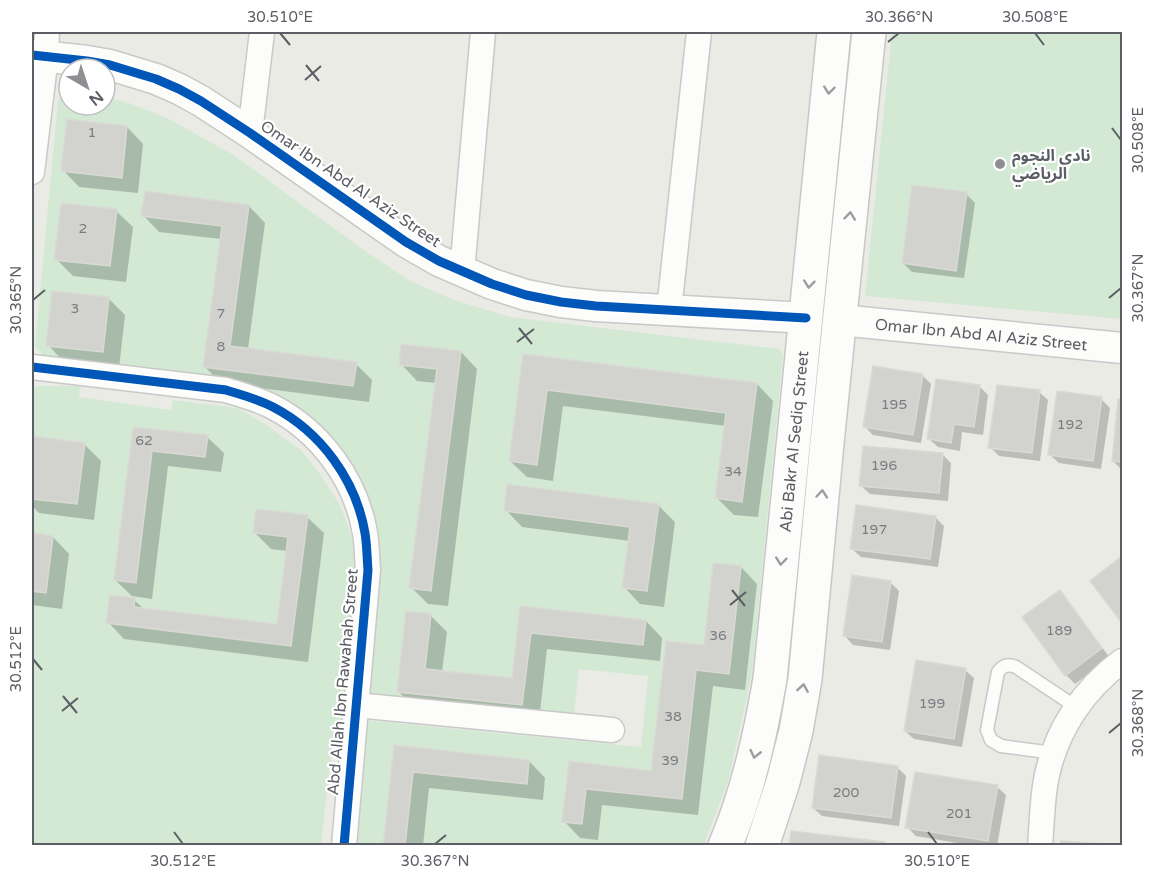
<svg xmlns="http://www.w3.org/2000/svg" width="1154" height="877" viewBox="0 0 1154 877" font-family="'Varela Round','Noto Sans Arabic',sans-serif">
<rect width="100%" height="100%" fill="#ebebe6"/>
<g fill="#d3e9d4">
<polygon points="892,32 1122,32 1122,319 865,296"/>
<polygon points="69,94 69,105 105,105 105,97 129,103 167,118 232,154 361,248 412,282 454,300 510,317 779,349 783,354 752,674 729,778 704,845 352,845 364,720 641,747 648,676 579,669 573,723 365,703 378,607 376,527 355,474 271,400 45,357 35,346 58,100"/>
<polygon points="36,386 80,386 79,397 171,410 173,400 238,408 268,426 301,450 320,474 340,505 352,537 358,568 340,747 332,747 321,845 32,846 32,389"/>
</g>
<g fill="#0003">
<polygon points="127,127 143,144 138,193 79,187 63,170"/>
<polygon points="966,194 975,203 964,278 912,272 903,263"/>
<polygon points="249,206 265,223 248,349 356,364 372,380 369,402 221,383 204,366 221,239 159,232 143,215"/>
<polygon points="116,211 133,227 126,282 73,276 56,259"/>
<polygon points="54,293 109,299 125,315 119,368 64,362 48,345"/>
<polygon points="461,352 477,369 448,606 428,604 411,587 436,383 417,381 401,364"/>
<polygon points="524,355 757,384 773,401 758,517 734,515 717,498 726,426 563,406 553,481 527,477 510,461"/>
<polygon points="922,375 931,384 921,443 873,435 864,426"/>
<polygon points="980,387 988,395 983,435 962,432 960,451 938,447 929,439"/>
<polygon points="1039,392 1048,400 1040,461 999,456 990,447"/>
<polygon points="1101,399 1110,408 1101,469 1059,463 1050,455"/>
<polygon points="1119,401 1122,401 1122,470 1113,461"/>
<polygon points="134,428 207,437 224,453 221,472 168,466 152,599 132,596 115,580"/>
<polygon points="32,438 84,444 101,461 94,520 39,513 32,506"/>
<polygon points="942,454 951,463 948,501 870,494 861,486"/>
<polygon points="659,506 675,522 664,607 640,604 624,587 630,541 522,527 506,510"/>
<polygon points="307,517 324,533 308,662 124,639 108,622 134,600 144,609 278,626 287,551 271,549 255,533"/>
<polygon points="935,517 944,526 938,567 861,557 852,549"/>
<polygon points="32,535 53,537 69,554 62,609 32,605"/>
<polygon points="1122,558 1122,621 1092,581"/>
<polygon points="741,567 757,584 745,690 713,686 698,815 602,805 598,840 580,838 564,821 570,763 652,772 705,646"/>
<polygon points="890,582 899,591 890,650 853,645 845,636"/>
<polygon points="1060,592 1068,601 1110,658 1075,684 1066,675"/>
<polygon points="522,608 646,621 662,638 660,661 547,649 539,721 415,708 398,691 430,615 447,632 442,672 513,680"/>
<polygon points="965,670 974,678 962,747 914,739 905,731"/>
<polygon points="395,747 529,761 545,778 543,800 429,788 423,846 384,846"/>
<polygon points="897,767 906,776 899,826 822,816 813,808"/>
<polygon points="997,787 1006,795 997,846 975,846 916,836 907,827"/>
</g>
<g fill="#d2d2cf" stroke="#dadad5" stroke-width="1.5">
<polygon points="67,119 127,126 122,178 61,171"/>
<polygon points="912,185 967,192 956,271 902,263"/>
<polygon points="145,191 249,205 230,346 357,362 353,386 203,367 222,226 141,216"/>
<polygon points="61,203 117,209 110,266 54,260"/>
<polygon points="52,291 109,297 103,352 46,346"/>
<polygon points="401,344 461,351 431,591 409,588 437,369 399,365"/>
<polygon points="523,354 757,383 742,502 715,498 726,413 547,390 537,465 509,461"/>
<polygon points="873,366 923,374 913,435 863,427"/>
<polygon points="936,379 980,385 974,427 954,424 951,443 927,439"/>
<polygon points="997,385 1040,390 1032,453 988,448"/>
<polygon points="1057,391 1102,397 1093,461 1048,455"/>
<polygon points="1118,399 1122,399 1122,462 1112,461"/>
<polygon points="133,427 208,435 205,457 152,451 136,583 114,580"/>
<polygon points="32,436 85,443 77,504 32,499"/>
<polygon points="863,446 943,453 939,493 859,486"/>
<polygon points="507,484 659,504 647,591 622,588 630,527 504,511"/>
<polygon points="856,505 936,516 930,559 850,549"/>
<polygon points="256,509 308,515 291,646 106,623 110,595 135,598 134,607 277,624 288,537 253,533"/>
<polygon points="32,533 53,536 46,593 32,591"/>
<polygon points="1122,556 1122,623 1090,581"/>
<polygon points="713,563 741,566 729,674 696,670 682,799 586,789 582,824 562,822 569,761 651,771 666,641 704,645"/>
<polygon points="852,575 891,581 882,642 843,636"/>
<polygon points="1060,590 1102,648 1065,676 1022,617"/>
<polygon points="520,606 646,620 643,645 531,633 522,705 397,692 406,611 431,614 425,669 512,678"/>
<polygon points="916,660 966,668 954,739 904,731"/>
<polygon points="394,745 529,760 527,784 413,772 405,846 383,846"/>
<polygon points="819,755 898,766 891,818 812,808"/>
<polygon points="915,772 998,785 988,841 905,828"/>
<polygon points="791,831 885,842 885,846 789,846"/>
<polygon points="1061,841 1117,845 1060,846"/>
</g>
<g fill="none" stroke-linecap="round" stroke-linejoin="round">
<defs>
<path id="service" d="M1053,753L1001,746L991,740L987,730L998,672C1003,665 1009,664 1016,667L1076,707"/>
<g id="minor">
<polyline points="250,133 262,32"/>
<polyline points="32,172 46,56 47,32"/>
<polyline points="462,272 483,32"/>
<polyline points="669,310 699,32"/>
<path d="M32,367L226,390C242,395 258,399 273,407C321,432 356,480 365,533C367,545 367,558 368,570L344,846"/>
<polyline points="356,705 612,730"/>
<path d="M1040,846C1042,823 1042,797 1047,775C1057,729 1084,689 1122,661"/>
</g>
<g id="tertiary">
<polyline points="32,55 87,61 110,65 156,79 179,89 201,101 250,133 406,242 439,261 492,284 526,295 561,302 596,306 806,318"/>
<path id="s1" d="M840,320L1122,348"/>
</g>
<g id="secondary">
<path id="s2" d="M725,846C748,792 760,736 770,679L834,32"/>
<polyline points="762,846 783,782 796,731 805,679 827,443 869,32"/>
</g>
</defs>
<use href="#service" stroke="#c8c9c8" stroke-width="15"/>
<use href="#minor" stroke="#c8c9c8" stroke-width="27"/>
<use href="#tertiary" stroke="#c8c9c8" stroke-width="33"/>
<use href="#secondary" stroke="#c7c7c7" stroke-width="36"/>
<use href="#service" stroke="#fcfcfb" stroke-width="12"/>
<use href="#minor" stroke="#fcfcfb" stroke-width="24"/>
<use href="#tertiary" stroke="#fcfcfb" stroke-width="30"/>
<use href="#secondary" stroke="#fcfcfb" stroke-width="33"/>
<defs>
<g id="cycleway">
<polyline points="32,55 87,61 110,65 156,79 179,89 201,101 250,133 406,242 439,261 492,284 526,295 561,302 596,306 806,318"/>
<path d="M32,367L226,390C242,395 258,399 273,407C321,432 356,480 365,533C367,545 367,558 368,570L344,846"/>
</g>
</defs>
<use href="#cycleway" stroke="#fff" stroke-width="13"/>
<use href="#cycleway" stroke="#0057b8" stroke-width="9"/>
</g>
<defs><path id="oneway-chevron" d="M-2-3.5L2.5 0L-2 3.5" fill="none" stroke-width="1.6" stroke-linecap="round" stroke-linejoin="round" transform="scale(1.5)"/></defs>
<g stroke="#9b9da0">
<use href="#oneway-chevron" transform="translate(829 90) rotate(96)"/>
<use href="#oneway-chevron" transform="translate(850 216) rotate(-84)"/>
<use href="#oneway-chevron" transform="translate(809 284) rotate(96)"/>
<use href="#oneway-chevron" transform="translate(822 494) rotate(-85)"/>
<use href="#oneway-chevron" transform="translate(781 561) rotate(96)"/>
<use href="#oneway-chevron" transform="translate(803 688) rotate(-81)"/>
<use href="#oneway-chevron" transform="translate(755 754) rotate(103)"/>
</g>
<path fill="none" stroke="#5b5e64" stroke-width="2" d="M280,33L290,45M1035,33L1044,45M888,42L899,33M306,65L319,81M305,80L321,66M1112,128L1121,140M1109,298L1121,288M33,300L45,290M519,328L532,344M517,342L534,329M732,590L745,606M730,605L746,592M33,659L42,670M63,696L77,713M62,711L78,698M1109,733L1121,723M174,832L183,844M928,832L937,844M435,844L446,835"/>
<circle fill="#8d8f92" stroke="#fff" stroke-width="2" cx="1000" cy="164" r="6"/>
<g text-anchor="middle" stroke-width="4.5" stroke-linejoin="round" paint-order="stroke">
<g font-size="14" fill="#7a7c80">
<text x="92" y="137">1</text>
<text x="83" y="233">2</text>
<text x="75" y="313">3</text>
<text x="221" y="318">7</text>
<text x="221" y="351">8</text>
<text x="894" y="409">195</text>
<text x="1070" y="429">192</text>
<text x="144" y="445">62</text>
<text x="884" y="470">196</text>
<text x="733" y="476">34</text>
<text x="874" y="534">197</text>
<text x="1059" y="635">189</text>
<text x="718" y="640">36</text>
<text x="932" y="708">199</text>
<text x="673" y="721">38</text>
<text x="670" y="765">39</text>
<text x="846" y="797">200</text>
<text x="959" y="818">201</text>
</g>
<g font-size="16" font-weight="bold" fill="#5b5e64" stroke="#fff" text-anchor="start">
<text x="1012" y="161">نادي النجوم<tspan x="1012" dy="18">الرياضي</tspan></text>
</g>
<g font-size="16" fill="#5b5e64" stroke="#fff">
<text transform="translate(351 183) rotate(34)" y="6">Omar Ibn Abd Al Aziz Street</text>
<text dy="6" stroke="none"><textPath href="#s1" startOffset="142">Omar Ibn Abd Al Aziz Street</textPath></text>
<text dy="6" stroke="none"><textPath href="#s2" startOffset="412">Abi Bakr Al Sediq Street</textPath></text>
<text transform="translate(342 682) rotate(-85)" y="6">Abd Allah Ibn Rawahah Street</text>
</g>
</g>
<rect width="1154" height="877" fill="none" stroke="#ffffff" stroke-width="66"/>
<g transform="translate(87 87) rotate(141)"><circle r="28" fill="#ffffff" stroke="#bdbfc1" stroke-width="1.5"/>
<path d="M0-4.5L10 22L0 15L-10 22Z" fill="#8d8f92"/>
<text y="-9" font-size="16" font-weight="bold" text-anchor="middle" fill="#5b5e64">N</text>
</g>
<rect x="33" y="33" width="1088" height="811" fill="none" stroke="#5b5e64" stroke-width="2"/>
<g font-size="15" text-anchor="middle" fill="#5b5e64">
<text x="280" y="22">30.510°E</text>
<text x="899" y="22">30.366°N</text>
<text x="1035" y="22">30.508°E</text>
<text transform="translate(1138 140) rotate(-90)" y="5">30.508°E</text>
<text transform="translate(1138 288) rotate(-90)" y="5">30.367°N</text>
<text transform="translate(16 300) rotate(-90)" y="5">30.365°N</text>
<text transform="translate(16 659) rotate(-90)" y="5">30.512°E</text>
<text transform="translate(1138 723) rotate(-90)" y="5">30.368°N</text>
<text x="183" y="866">30.512°E</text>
<text x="435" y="866">30.367°N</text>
<text x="937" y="866">30.510°E</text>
</g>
</svg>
